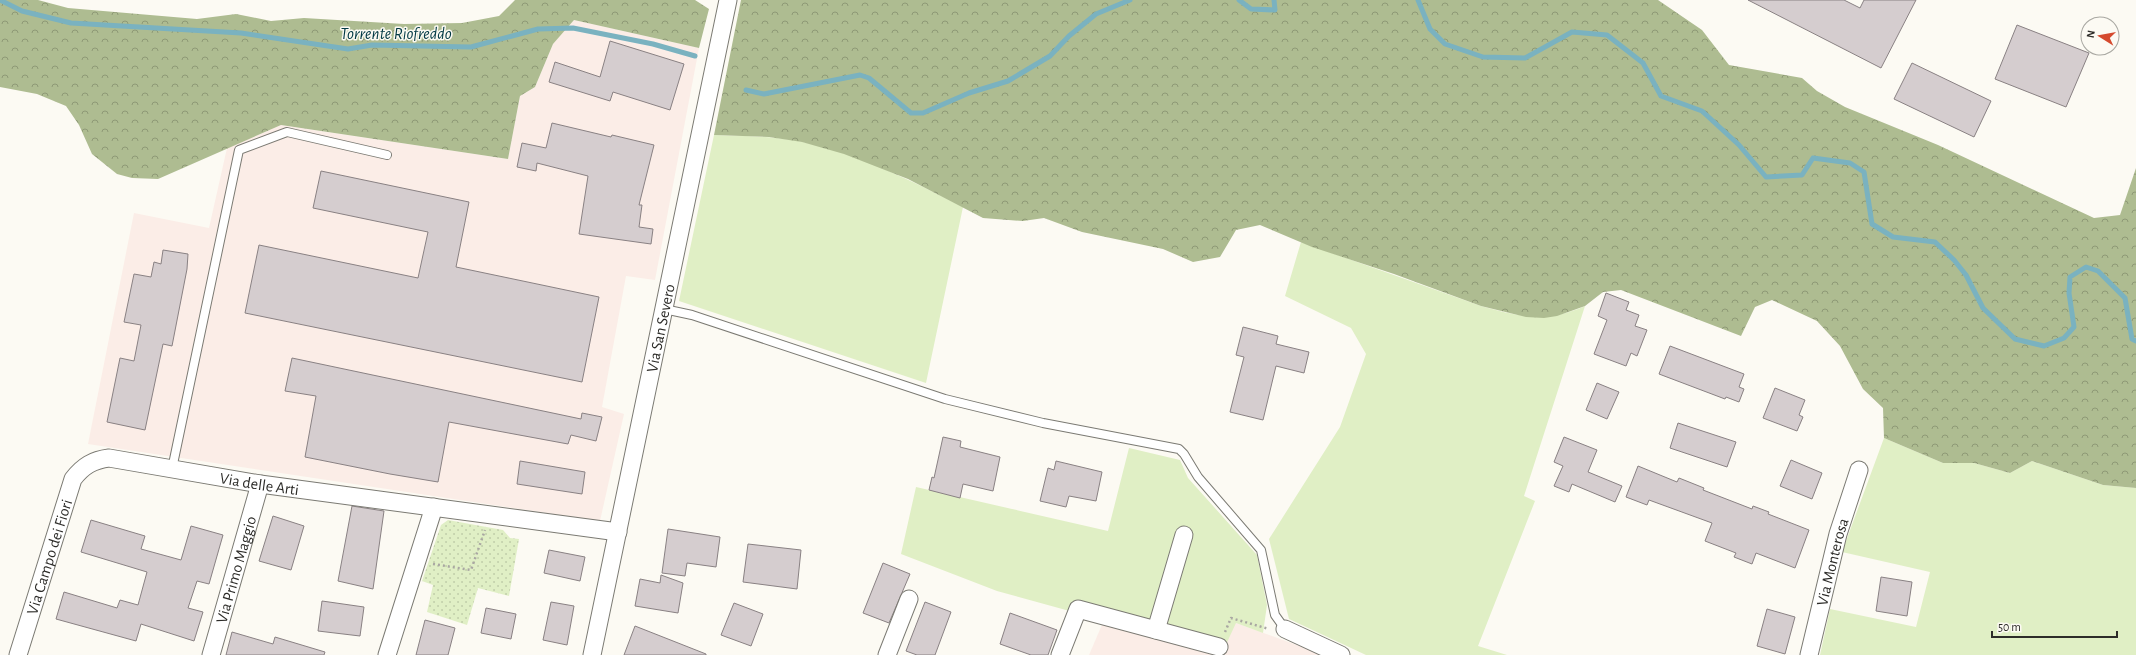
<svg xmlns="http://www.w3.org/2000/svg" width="2136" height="655" viewBox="0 0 2136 655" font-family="'Alegreya Sans',sans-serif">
<defs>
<pattern id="forest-crowns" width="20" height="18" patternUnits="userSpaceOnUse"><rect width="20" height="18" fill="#aebc91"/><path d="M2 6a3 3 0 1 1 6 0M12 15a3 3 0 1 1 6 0" fill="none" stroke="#8e9976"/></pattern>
<pattern id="park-dots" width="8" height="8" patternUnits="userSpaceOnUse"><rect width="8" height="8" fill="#e0efc5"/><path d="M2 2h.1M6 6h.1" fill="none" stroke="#c0cda9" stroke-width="1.8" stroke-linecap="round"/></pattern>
</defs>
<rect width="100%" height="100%" fill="#fcfaf3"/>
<g fill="#fbede7">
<polygon points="574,20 699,48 655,280 626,276 602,407 624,414 600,521 88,444 134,213 209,228 227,148 281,125 508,159 520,96 535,87 553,44"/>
<polygon points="1104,620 1236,623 1324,655 1089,655"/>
</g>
<g fill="#e0efc5">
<path d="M714,135C744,136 774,136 803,142C859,154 912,181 963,207L926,383L679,301Z"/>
<path d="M1301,242L1481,306C1520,317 1547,323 1585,306L1524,496L1535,501L1478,646L1507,655H1366L1289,619L1269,539L1340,427L1366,354L1351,328L1285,296Z"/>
<polygon points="1884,438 1943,463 1974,463 2010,473 2032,461 2103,485 2136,488 2136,655 1820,655 1830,609 1916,627 1930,572 1842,552"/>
<polygon points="1129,448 1180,460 1188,478 1257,555 1267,605 1263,633 1236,623 1222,653 997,591 901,554 916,487 1108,531"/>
</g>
<g fill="url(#forest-crowns)">
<polygon points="0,0 38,0 68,8 197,19 236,14 271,21 304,18 404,24 462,23 499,16 515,0 695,0 709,9 699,48 574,20 553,44 535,87 520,96 508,159 281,125 158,179 132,178 117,174 92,154 79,125 66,106 37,94 0,87"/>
<polygon points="741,0 1658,0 1702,30 1729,65 1802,78 1817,91 1845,107 1938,145 2094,218 2120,215 2136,168 2136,488 2103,485 2032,461 2010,473 1974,463 1943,463 1884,438 1883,408 1863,389 1840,346 1817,321 1772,300 1755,307 1741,336 1621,290 1603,292 1585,306 1557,316 1544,318 1526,317 1481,306 1394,274 1312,247 1260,225 1236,230 1220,257 1193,262 1163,249 1082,232 1044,218 1023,221 983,218 908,179 844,154 802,142 769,137 714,135"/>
</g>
<polygon fill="url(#park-dots)" points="448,520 503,530 510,538 519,539 509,596 478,588 467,625 427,612 433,585 422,581 441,525"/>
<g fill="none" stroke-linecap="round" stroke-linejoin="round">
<g stroke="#7ab2c0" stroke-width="5">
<polyline points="0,0 22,11 71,23 241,33 348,49 372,45 471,47 538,29 573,28 653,44 695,56"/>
<polyline points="1239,0 1251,9 1275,10 1274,0"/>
<polyline points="1418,0 1430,29 1445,44 1483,57 1525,58 1572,32 1607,35 1643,63 1661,96 1702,111 1739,145 1766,177 1802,175 1813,158 1850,163 1864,172 1872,224 1893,237 1935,242 1954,260 1966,275 1983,308 2015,339 2044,346 2064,338 2074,327 2069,293 2070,277 2086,267 2098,271 2125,298 2132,339 2136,341"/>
<polyline points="746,90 764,94 860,75 869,78 911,113 923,113 969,93 1008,81 1050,56 1069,36 1096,14 1130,0"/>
</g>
</g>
<g fill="#d5cdcf" stroke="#898183">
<polygon points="1748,0 1844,0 1860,8 1864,0 1916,0 1881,68"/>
<polygon points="2017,25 2089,53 2066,107 1995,79"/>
<polygon points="610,41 684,64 670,110 613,92 610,101 549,82 555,62 600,77"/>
<polygon points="1912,63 1991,101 1974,137 1894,99"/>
<polygon points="552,123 611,137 612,135 654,145 639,205 642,205 639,227 653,229 651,244 579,234 588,176 537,163 536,171 517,167 522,143 546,148"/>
<polygon points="321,171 469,202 456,267 599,297 582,382 245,313 259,245 418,278 428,232 313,208"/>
<polygon points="163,250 188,254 187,269 172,346 163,344 145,430 107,422 120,358 134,361 141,325 124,322 134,274 151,277 154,262 161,264"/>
<polygon points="1606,293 1629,302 1626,310 1639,315 1635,326 1647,330 1637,356 1631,353 1626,366 1594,354 1607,320 1598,316"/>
<polygon points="1243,327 1278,336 1276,344 1309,352 1304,373 1276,366 1263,420 1230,412 1244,357 1236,355"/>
<polygon points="1670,346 1744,374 1739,387 1744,389 1739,402 1726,397 1725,399 1659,374"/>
<polygon points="292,358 581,419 582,413 602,417 596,441 571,435 568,444 449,422 438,482 390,474 305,457 316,396 285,391"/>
<polygon points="1597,383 1619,392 1607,419 1586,410"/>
<polygon points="1775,388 1805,400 1799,415 1803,417 1797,431 1763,418"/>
<polygon points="1678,423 1736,442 1727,467 1670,448"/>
<polygon points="943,437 961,441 960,447 1000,457 993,491 963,484 960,498 929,490 932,477 934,478"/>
<polygon points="1564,437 1597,450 1588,472 1622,486 1615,502 1572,484 1569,492 1554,486 1563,466 1554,462"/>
<polygon points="1791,460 1822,473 1812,499 1780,486"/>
<polygon points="520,461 585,472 582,494 517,484"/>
<polygon points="1056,461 1102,472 1096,501 1069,496 1066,507 1040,501 1048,468 1054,470"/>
<polygon points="1638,466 1677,482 1679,478 1704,488 1703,490 1752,509 1753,506 1769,512 1768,514 1809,530 1795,568 1756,553 1752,564 1734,557 1736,553 1705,541 1712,523 1649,500 1647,505 1626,497"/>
<polygon points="352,506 384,511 373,589 338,581"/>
<polygon points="273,516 304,526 291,570 259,561"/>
<polygon points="91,520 145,536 141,549 181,560 191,526 223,535 209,584 197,581 188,608 203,612 194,641 141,624 136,641 56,619 64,592 117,608 120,600 138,605 147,572 81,552"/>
<polygon points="668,529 720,537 716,567 687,563 685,576 662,573"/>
<polygon points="748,544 801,550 797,589 743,582"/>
<polygon points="549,550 585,557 580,581 544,573"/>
<polygon points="883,563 910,574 889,623 863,613"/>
<polygon points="661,575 683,583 678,613 635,606 640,579 660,583"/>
<polygon points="1881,577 1912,582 1907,616 1876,611"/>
<polygon points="322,601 364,607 360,636 318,631"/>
<polygon points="551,602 574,606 567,645 543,640"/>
<polygon points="925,602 951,612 935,655 917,655 906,651"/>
<polygon points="734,603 763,614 751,646 721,635"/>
<polygon points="486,608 516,614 511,639 481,633"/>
<polygon points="1767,609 1795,617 1785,654 1757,646"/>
<polygon points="1010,613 1057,630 1048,655 1031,655 1000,644"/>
<polygon points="425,620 455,628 448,655 416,655"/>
<polygon points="635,626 706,654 706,655 624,655"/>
<polygon points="232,632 273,644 275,637 325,652 324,655 226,655"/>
</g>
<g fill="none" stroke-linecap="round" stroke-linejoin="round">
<defs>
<g id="service">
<polyline points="664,309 692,315 945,399 1043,423 1179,449 1184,454 1198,477 1261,550 1275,615 1285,629"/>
<polyline points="172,469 239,150 287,132 387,155"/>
</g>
<g id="minor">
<polyline points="1285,629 1341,655"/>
<polyline points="1156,630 1184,535"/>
<path id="s1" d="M18,655L73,479C83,466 93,460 109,458L260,484L618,532"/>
<path id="s2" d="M211,655L260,484"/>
<polyline points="387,655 434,507"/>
<path id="s3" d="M592,655L728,0"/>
<polyline points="887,655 909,599"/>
<polyline points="1060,655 1078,609 1219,647"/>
<path id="s4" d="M1809,655L1838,534L1859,470"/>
</g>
</defs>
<use href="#service" stroke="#7b7a73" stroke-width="10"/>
<use href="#minor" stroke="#7b7a73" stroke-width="19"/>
<g stroke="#a9a7a2" stroke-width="2.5" stroke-dasharray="2 3" stroke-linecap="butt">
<polyline points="433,564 471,570 485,530"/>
<polyline points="1225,632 1231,618 1269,629"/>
</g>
<use href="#service" stroke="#fff" stroke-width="8"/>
<use href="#minor" stroke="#fff" stroke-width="17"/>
</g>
<g text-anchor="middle" stroke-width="3" stroke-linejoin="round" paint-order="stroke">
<g font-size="16" fill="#2d2c29" stroke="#fcfaf3">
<text dy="6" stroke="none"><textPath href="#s3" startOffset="334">Via San Severo</textPath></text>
<text dy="6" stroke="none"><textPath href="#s1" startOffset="380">Via delle Arti</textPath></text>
<text dy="6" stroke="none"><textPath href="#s1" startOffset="103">Via Campo dei Fiori</textPath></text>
<text dy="6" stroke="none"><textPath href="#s4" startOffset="96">Via Monterosa</textPath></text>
<text dy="6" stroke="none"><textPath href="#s2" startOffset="89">Via Primo Maggio</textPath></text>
</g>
<g font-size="17" font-style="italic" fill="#013843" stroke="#fcfaf3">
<text x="396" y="39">Torrente Riofreddo</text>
</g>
</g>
<g transform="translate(2100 36) rotate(281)"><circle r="19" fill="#fcfaf3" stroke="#a9a8a2"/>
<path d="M0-3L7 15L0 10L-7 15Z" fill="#d54a2e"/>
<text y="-6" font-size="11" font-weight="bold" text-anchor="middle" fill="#2d2c29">N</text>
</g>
<path d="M1992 631v6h125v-6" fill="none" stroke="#2d2c29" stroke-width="2"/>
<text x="1998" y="631" font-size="12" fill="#2d2c29" stroke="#fcfaf3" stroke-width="3" paint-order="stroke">50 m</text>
</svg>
